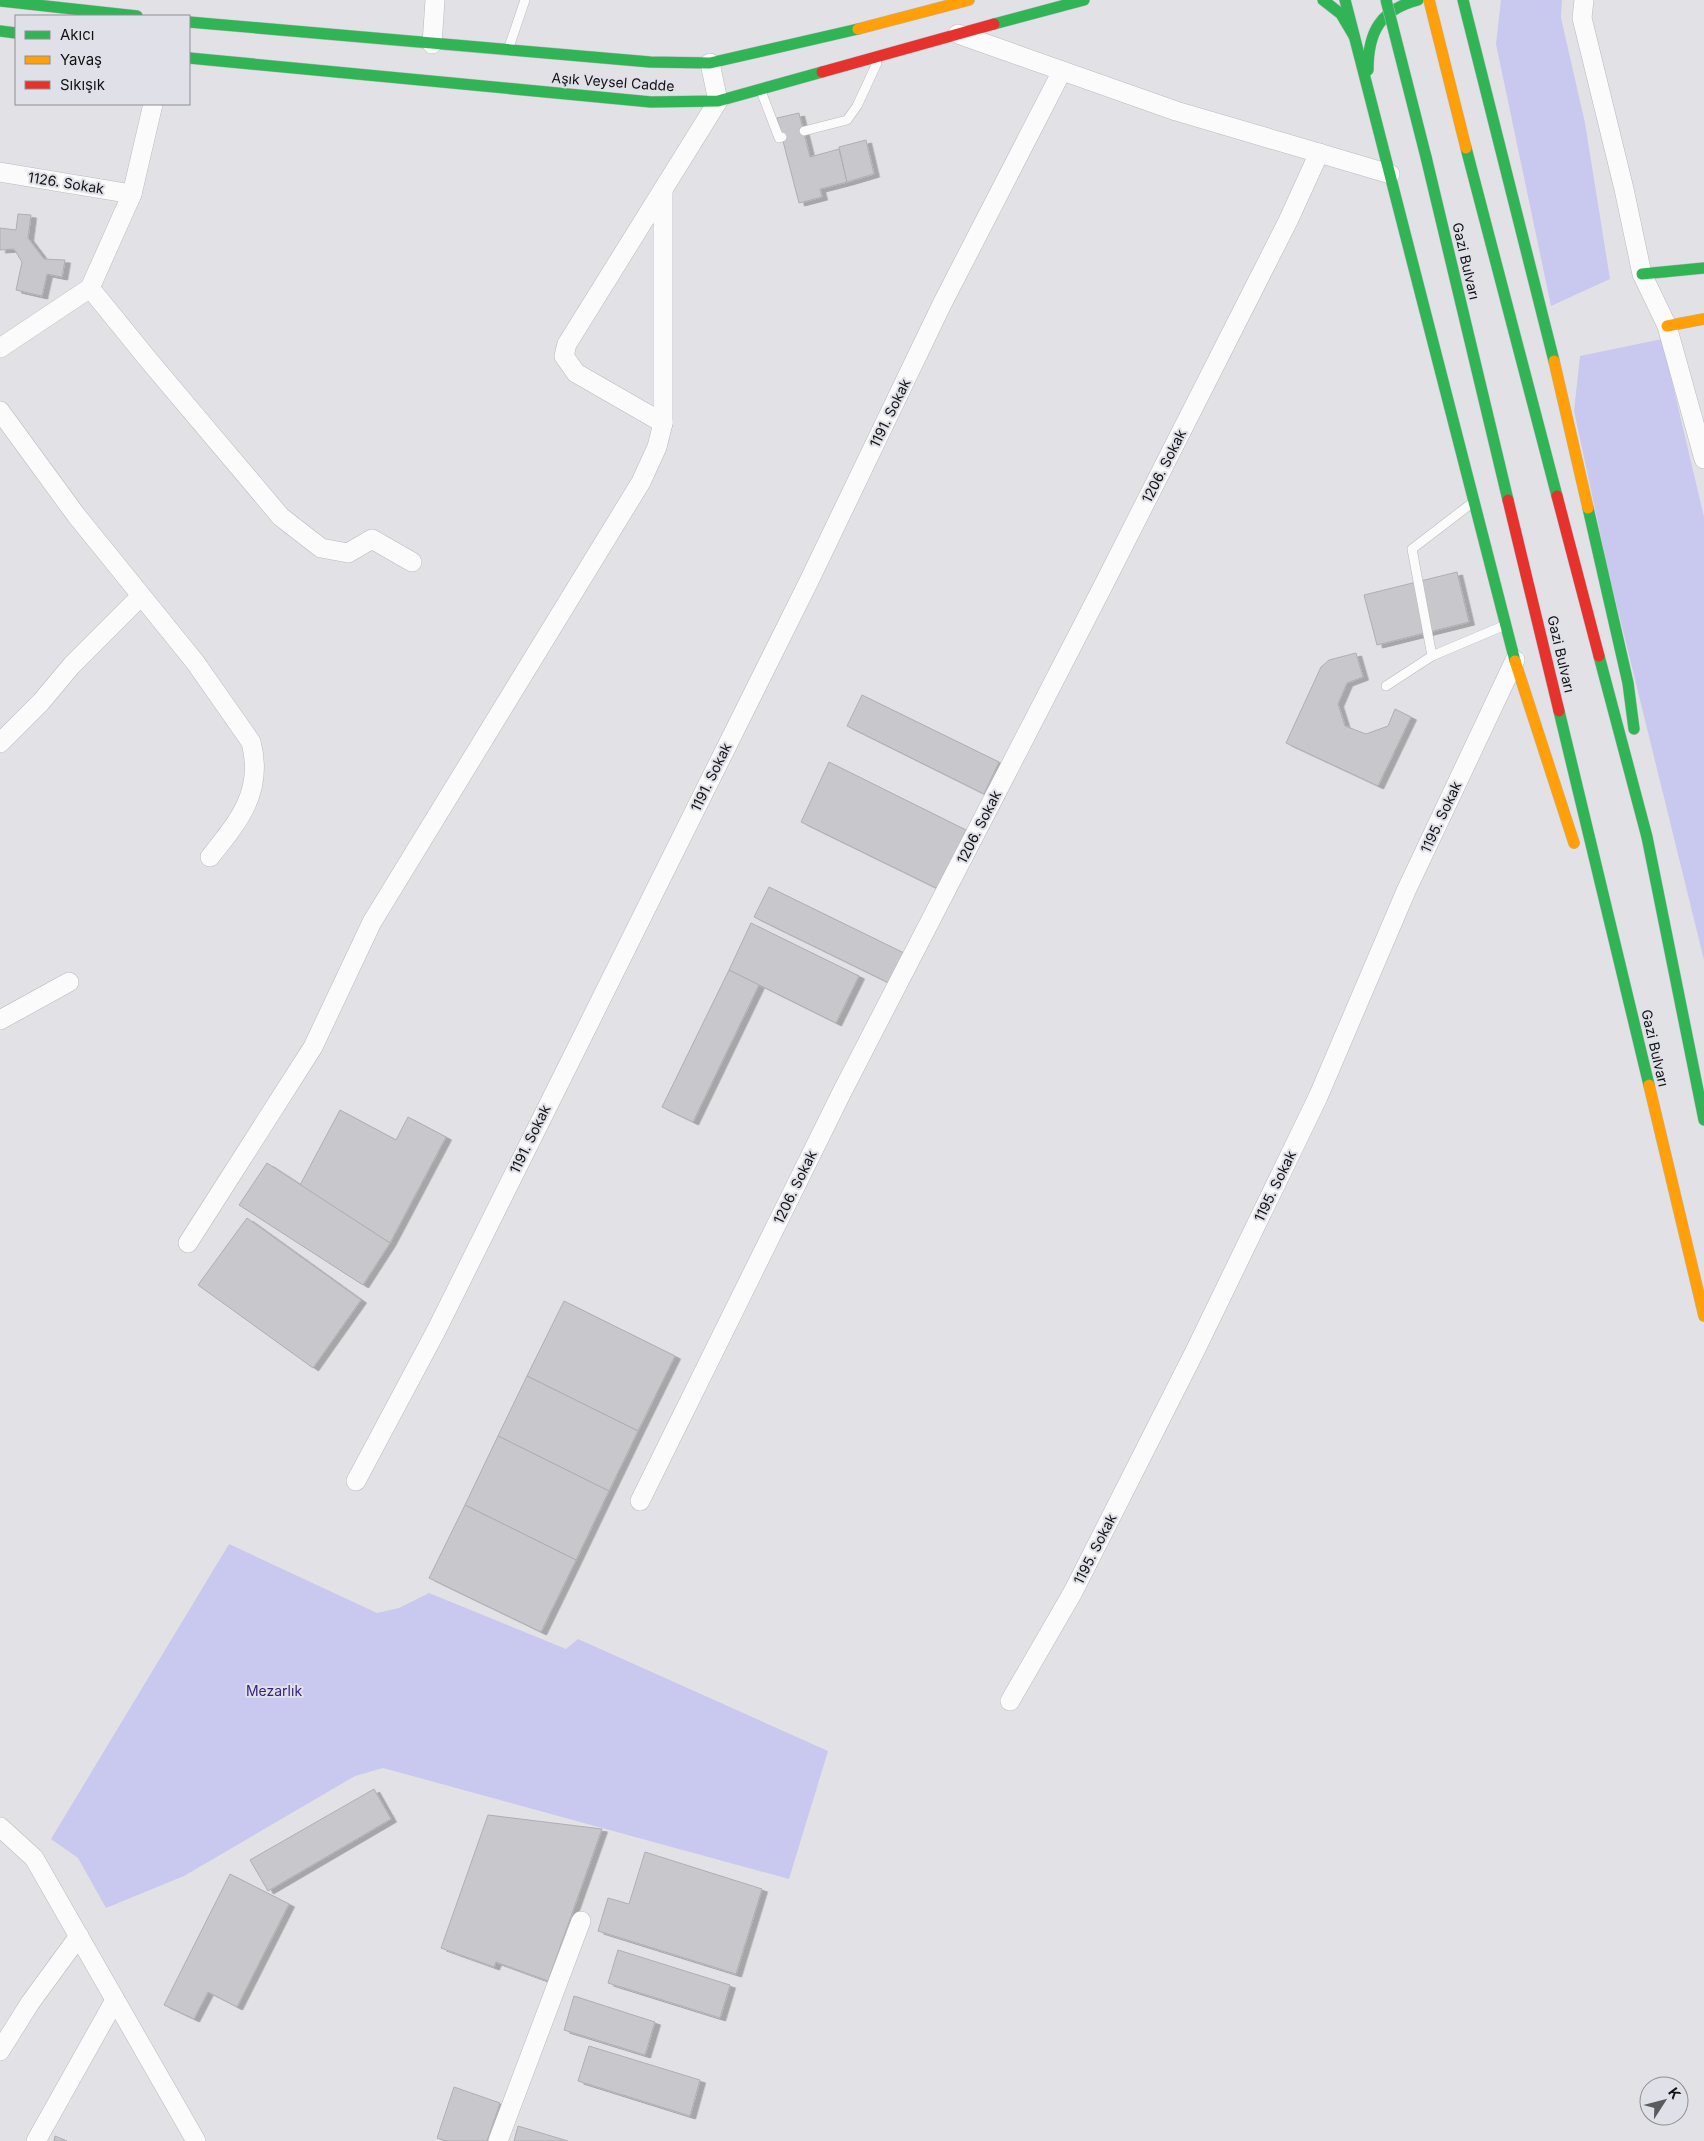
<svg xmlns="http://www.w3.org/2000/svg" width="1704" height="2141" viewBox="0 0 1704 2141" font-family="Inter,sans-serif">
<defs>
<filter id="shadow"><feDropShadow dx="5.5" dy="3" stdDeviation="0" flood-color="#0004"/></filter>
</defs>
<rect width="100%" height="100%" fill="#e2e2e6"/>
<g fill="#c9c8ee">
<polygon points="1501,0 1562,0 1561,18 1585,123 1610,279 1551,306 1496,44"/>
<polygon points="1662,339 1704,517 1704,960 1609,574 1574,411 1580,356"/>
<polygon points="229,1544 377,1613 399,1608 429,1593 566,1649 578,1639 828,1751 789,1879 383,1768 355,1776 184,1876 106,1908 78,1858 51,1839"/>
</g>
<g fill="#c8c8cc" stroke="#afafb2" filter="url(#shadow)">
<polygon points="799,113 810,157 839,149 847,182 820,189 822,197 799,203 777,118"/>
<polygon points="866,140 874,174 847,182 839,147"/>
<polygon points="18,214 31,215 28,238 44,259 65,260 62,277 47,274 42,296 16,290 22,262 14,249 0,250 0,228 16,230"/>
<polygon points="1457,572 1469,622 1377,645 1364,595"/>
<polygon points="1356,653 1363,677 1347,683 1338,704 1345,726 1366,734 1388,726 1395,709 1411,717 1378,786 1286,743 1321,667 1329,660"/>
<polygon points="862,695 999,762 984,794 847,726"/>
<polygon points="829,762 966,830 938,889 801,822"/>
<polygon points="769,887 906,954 891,984 754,917"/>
<polygon points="751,923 859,976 836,1023 729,970"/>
<polygon points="729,970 759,985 693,1122 662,1107"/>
<polygon points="340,1110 396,1140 408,1117 446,1137 390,1243 300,1185"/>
<polygon points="267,1163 390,1243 363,1285 239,1205"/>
<polygon points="247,1218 361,1300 313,1368 198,1285"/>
<polygon points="564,1301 675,1356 638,1431 527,1376"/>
<polygon points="527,1376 638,1431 609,1491 498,1436"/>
<polygon points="498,1436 609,1491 576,1560 465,1505"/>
<polygon points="465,1505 576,1560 541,1632 429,1578"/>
<polygon points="374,1789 391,1819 268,1891 250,1860"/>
<polygon points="488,1815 602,1829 548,1981 496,1962 494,1967 441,1948"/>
<polygon points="645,1852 762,1889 736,1974 598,1931 608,1898 629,1904"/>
<polygon points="230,1874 289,1904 237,2007 208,1992 194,2019 164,2005"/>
<polygon points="618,1950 730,1985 720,2018 608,1983"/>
<polygon points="574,1996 655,2022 645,2055 564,2030"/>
<polygon points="589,2046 700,2080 690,2116 578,2081"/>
<polygon points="454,2087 500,2103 487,2141 446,2141 437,2138"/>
<polygon points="518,2126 568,2141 514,2141"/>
<polygon points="55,2136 67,2141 54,2141"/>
</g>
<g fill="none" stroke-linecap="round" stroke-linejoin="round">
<defs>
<g id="lane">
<polyline points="509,47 525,0"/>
<polyline points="761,91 779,138 782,137"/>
<polyline points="804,131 847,120 857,106 877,63"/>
<polyline points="1432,656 1412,549 1472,503"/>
<polyline points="1386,686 1432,656 1503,626"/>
</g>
<g id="street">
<polyline points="1584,0 1582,18 1624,189 1642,274 1667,326 1704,459"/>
<polyline points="958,34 1176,111 1390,174"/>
<polyline points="432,44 435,0"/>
<polyline points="0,172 132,194"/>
<polyline points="90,288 151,363 281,517 321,548 348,553 372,539 412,562"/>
<polyline points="0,348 90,288 132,194 153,104"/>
<path d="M0,411L76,515L195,662L251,742C264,791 239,821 210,857"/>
<polyline points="663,423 663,192"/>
<polyline points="0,743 41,702 72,665 141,596"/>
<polyline points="0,1020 69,982"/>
<polyline points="188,1243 313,1047 372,922 641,482 657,447 663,423 576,373 564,356 567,344 718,101 710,63"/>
<polyline points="356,1481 436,1331 809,581 942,304 1062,71"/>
<polyline points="640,1501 842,1092 1102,588 1288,221 1319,153"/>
<polyline points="1010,1701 1073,1592 1195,1351 1318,1097 1406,891 1515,660"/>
<polyline points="0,1827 34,1858 196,2141"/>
<polyline points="0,2051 30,2003 79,1936"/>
<polyline points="36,2141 115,2000"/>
<polyline points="498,2141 581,1921"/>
</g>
<g id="fast">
<polyline points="1323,0 1341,14 1354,36"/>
<polyline points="1345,0 1515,661"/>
<polyline points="1463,0 1554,361"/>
<polyline points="0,1 137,16"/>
<polyline points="189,22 650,62 710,63 858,29"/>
<polyline points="994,24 1084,0"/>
<polyline points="0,31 16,33"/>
<polyline points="189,58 651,102 718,101 822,72"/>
<path d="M1368,70C1368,32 1380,10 1418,0"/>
<polyline points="1466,148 1557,496"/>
<polyline points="1426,157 1508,500"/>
<polyline points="1642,274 1704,268"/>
<polyline points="1588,508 1628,683 1634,729"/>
<polyline points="1599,656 1647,837 1704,1120"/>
<polyline points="1559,711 1649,1085"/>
</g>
<g id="slow">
<polyline points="858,29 969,0"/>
<polyline points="1667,326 1704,319"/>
<polyline points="1554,361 1588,508"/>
<polyline points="1515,661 1574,843"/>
<polyline points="1649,1085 1704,1316"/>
</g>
<g id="jam">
<polyline points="822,72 994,24"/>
<polyline points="1557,496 1599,656"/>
<polyline points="1508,500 1559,711"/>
</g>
</defs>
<use href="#lane" stroke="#bababd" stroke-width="10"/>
<use href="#street" stroke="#bababd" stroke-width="20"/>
<use href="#fast" stroke="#bababd" stroke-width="12"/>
<use href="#slow" stroke="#bababd" stroke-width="12"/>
<use href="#jam" stroke="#bababd" stroke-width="12"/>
<use href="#lane" stroke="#fbfbfb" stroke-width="9"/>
<use href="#street" stroke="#fbfbfb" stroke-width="19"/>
<use href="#fast" stroke="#30b455" stroke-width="11"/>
<use href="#slow" stroke="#ff9f0a" stroke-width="11"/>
<use href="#jam" stroke="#e5322d" stroke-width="11"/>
<defs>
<polyline id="fast-bridge" points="1386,0 1426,157"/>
<polyline id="slow-bridge" points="1429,0 1466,148"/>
</defs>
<use href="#fast-bridge" stroke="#bababd" stroke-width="12" stroke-linecap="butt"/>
<use href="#slow-bridge" stroke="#bababd" stroke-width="12" stroke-linecap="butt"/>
<use href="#fast-bridge" stroke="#30b455" stroke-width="11"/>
<use href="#slow-bridge" stroke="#ff9f0a" stroke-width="11"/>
</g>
<g text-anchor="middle" stroke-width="4" stroke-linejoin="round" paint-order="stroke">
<g font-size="14" fill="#121215" stroke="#e0e0e8">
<text transform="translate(613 82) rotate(4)" y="5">Aşık Veysel Cadde</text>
<text transform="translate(66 183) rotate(9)" y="5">1126. Sokak</text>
<text transform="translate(1466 261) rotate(77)" y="5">Gazi Bulvarı</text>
<text transform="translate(890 413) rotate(-64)" y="5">1191. Sokak</text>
<text transform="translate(1164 466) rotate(-63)" y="5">1206. Sokak</text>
<text transform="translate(1561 654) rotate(77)" y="5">Gazi Bulvarı</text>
<text transform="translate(711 777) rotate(-64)" y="5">1191. Sokak</text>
<text transform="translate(1441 817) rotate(-65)" y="5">1195. Sokak</text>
<text transform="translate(979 827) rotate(-63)" y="5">1206. Sokak</text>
<text transform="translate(1655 1048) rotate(77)" y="5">Gazi Bulvarı</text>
<text transform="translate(530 1139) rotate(-64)" y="5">1191. Sokak</text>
<text transform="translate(1275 1186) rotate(-64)" y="5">1195. Sokak</text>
<text transform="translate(795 1187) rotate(-64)" y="5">1206. Sokak</text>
<text transform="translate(1095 1549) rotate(-63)" y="5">1195. Sokak</text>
</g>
<g font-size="14" fill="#372183" stroke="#e0e0e8">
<text x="274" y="1696">Mezarlık</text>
</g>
</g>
<rect x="15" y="15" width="175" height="90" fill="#e0e0e8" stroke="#8e8e94"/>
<rect x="25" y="31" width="25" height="8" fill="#30b455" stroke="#8e8e94"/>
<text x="60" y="40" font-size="15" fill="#121215">Akıcı</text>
<rect x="25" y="56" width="25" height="8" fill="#ff9f0a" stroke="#8e8e94"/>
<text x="60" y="65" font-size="15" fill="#121215">Yavaş</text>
<rect x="25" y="81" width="25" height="8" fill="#e5322d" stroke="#8e8e94"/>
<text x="60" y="90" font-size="15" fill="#121215">Sıkışık</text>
<g transform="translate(1664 2101) rotate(54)"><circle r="24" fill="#e0e0e8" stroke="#8e8e94"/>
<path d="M0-4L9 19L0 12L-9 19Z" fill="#5b5b5e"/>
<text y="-8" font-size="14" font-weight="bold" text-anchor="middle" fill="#121215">K</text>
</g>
</svg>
